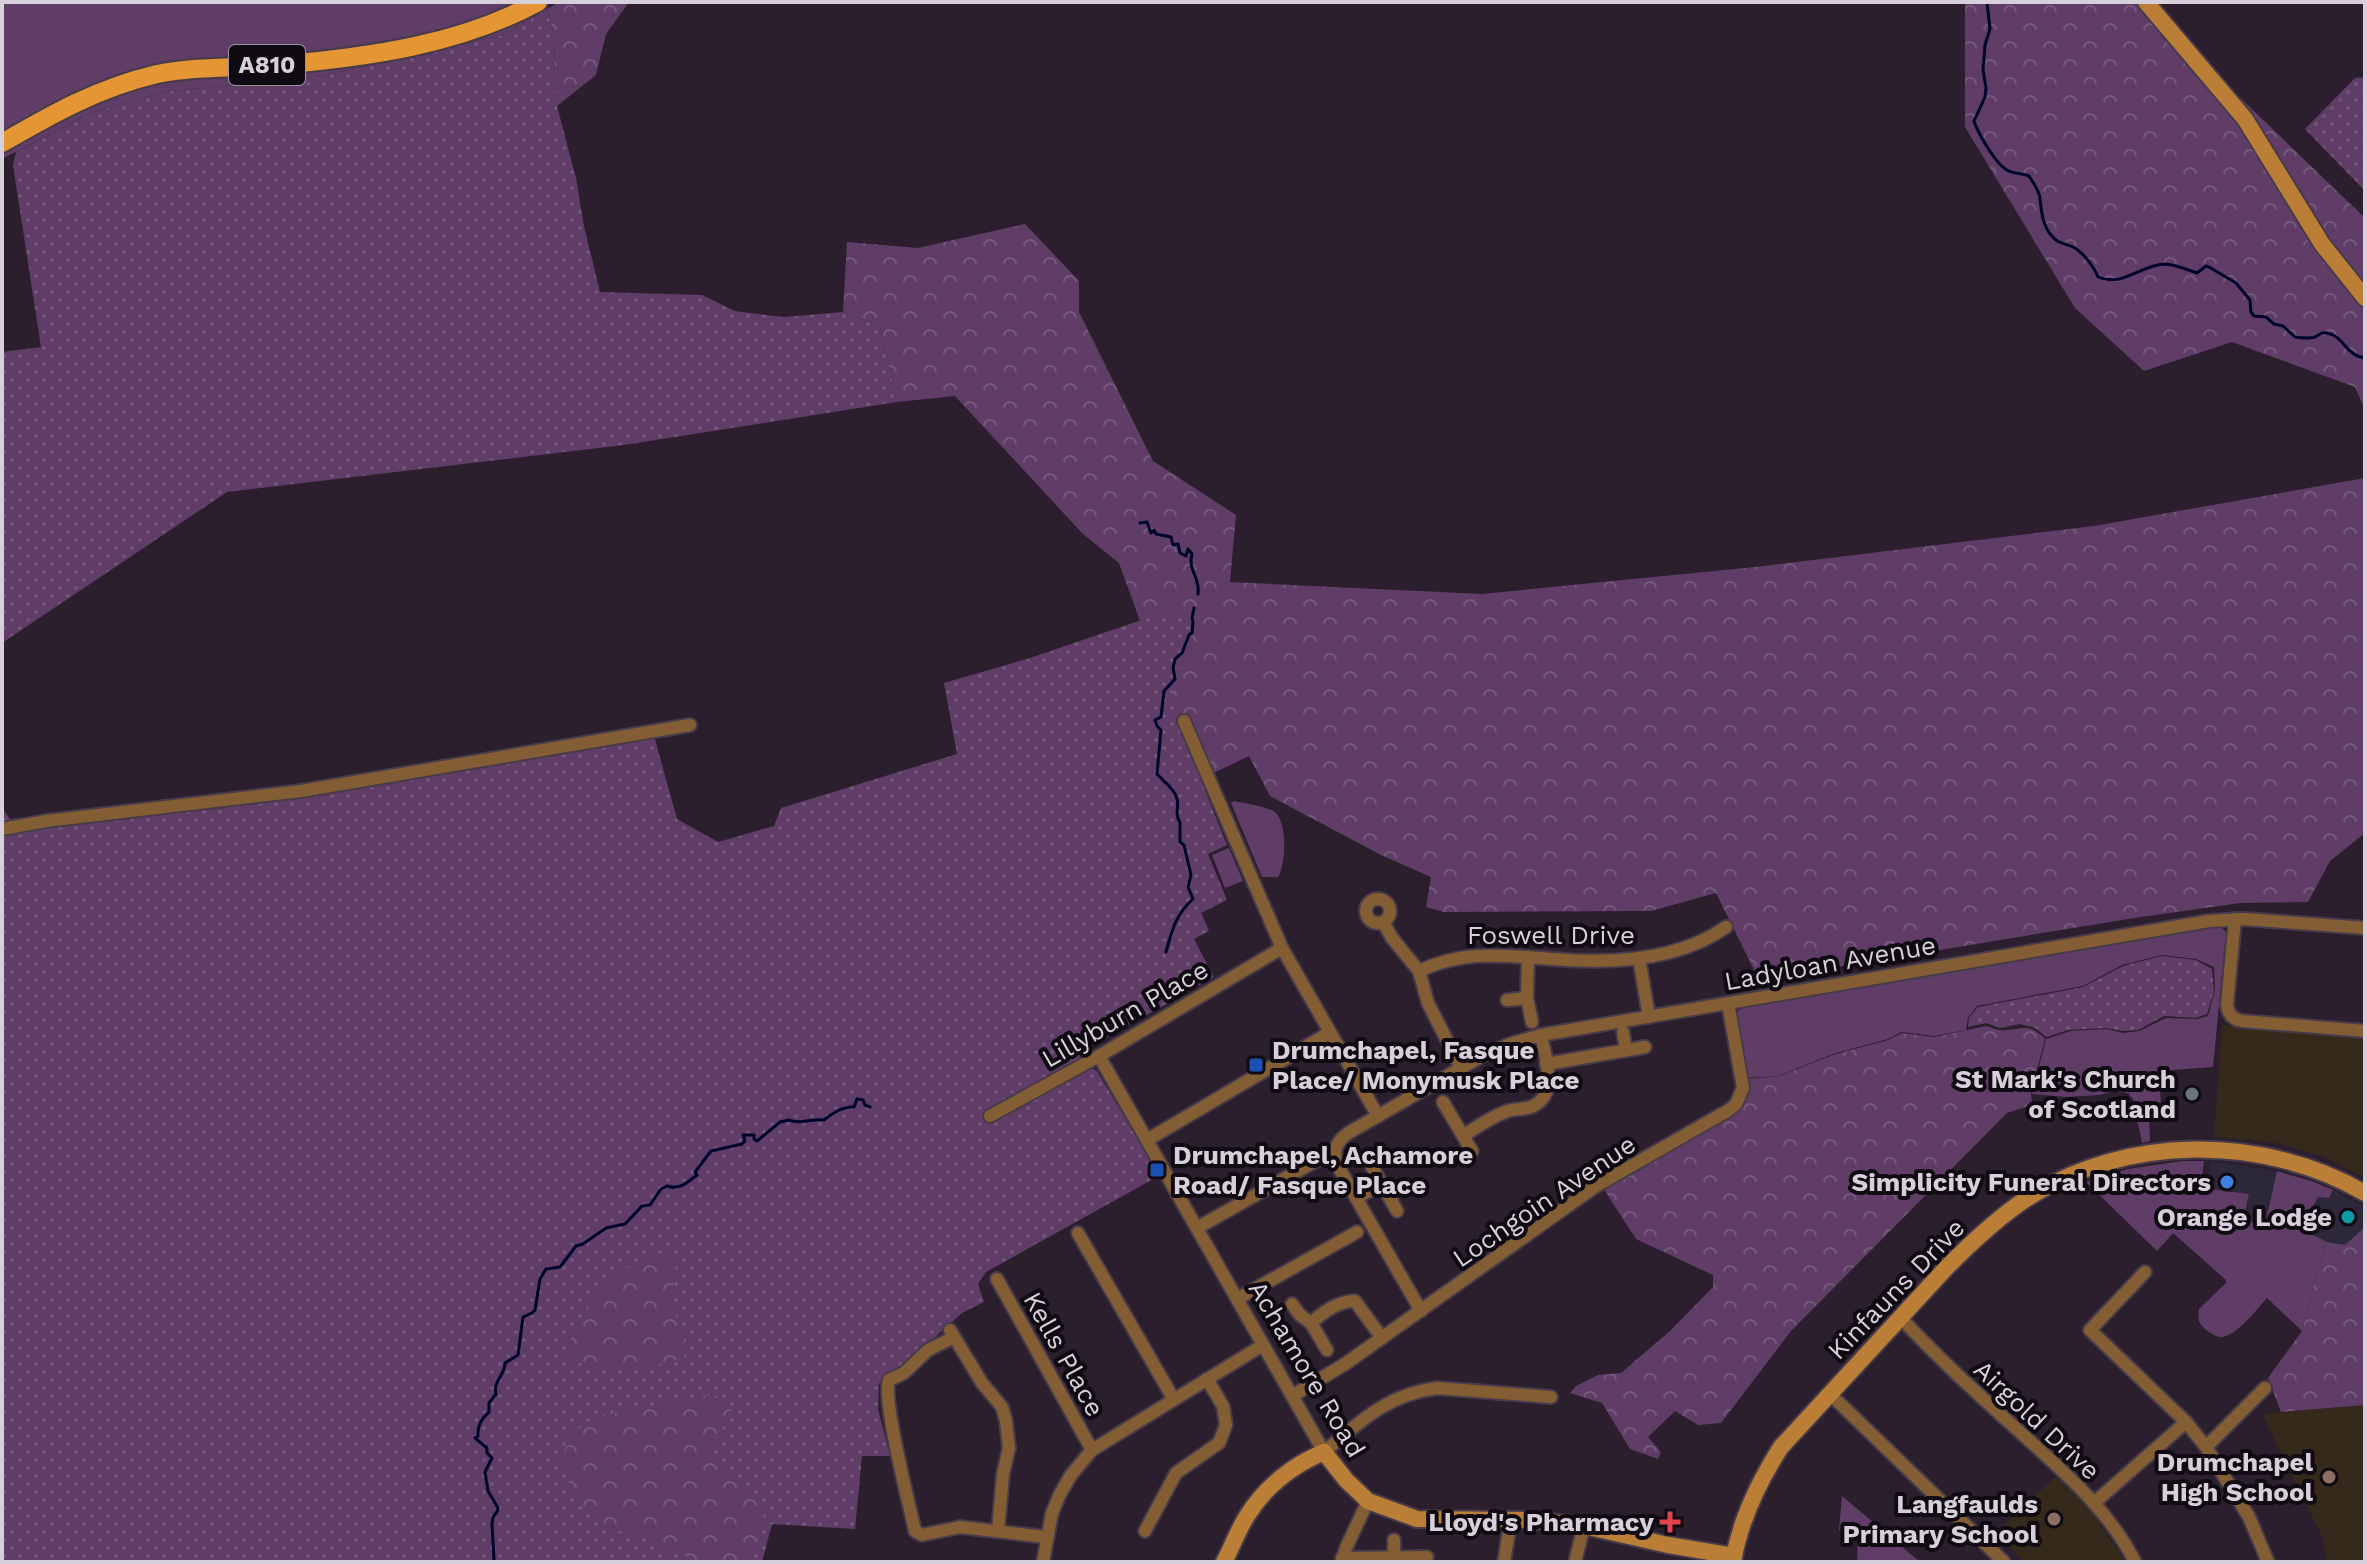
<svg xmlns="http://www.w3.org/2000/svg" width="2367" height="1564" viewBox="0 0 2367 1564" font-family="'Work Sans',sans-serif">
<defs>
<pattern id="grass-dots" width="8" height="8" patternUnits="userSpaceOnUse" patternTransform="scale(2)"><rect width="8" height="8" fill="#5f3d67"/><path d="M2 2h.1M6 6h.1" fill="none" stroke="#75587c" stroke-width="1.8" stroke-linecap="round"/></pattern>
<pattern id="forest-crowns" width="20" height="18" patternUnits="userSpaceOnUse" patternTransform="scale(2)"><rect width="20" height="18" fill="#5f3d67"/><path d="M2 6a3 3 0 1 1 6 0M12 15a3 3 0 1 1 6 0" fill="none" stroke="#75587c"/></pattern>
</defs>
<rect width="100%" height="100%" fill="#2b1f2e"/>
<g fill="#2c2839">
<polygon points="2211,1161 2277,1171 2266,1225 2243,1220 2249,1194 2207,1189"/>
<polygon points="2333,1190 2365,1207 2365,1227 2345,1245 2327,1242 2301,1229 2318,1197 2329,1198"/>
</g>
<g fill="#35291b">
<polygon points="2222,1025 2365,1037 2365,1178 2322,1156 2272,1142 2214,1137"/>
<polygon points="2365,1405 2365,1562 2327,1562 2323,1539 2262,1414"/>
<polygon points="2056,1476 2086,1504 2126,1562 2024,1562 1996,1533"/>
</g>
<g fill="url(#grass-dots)">
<polygon points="547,9 555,40 554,75 557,106 576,178 584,226 600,292 702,295 735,311 783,317 843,312 880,327 897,402 624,445 227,492 2,643 2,352 41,347 13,165 16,152 91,113 163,92 323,76 504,35"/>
<polygon points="2365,77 2365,191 2305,129 2355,78"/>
<polygon points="1181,612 1194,628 1178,672 1186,743 1227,845 1208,854 1227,900 1201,913 1209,931 1194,939 1214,977 1083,1051 1089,1067 1097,1071 1149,1158 1157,1177 986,1272 978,1284 984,1302 962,1313 897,1371 884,1375 879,1384 878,1409 890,1456 862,1456 855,1529 772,1524 762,1562 2,1562 2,808 10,819 301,791 653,732 677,819 718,842 774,826 781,808 957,754 944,683 1030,658 1159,614"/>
<polygon points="2162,956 2196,960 2212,969 2214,991 2207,1014 2196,1018 2164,1016 2138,1030 2123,1031 2106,1028 2068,1030 2047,1037 2035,1028 2020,1024 2000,1028 1986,1023 1968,1027 1969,1018 1978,1007 2083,987 2123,966"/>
</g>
<g fill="url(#forest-crowns)">
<polygon points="559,2 629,2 606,34 596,75 557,106 554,75 555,40 547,9"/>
<polygon points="1965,2 2152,2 2203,62 2365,218 2365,410 2355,387 2232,342 2144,371 2075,308 1965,127"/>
<polygon points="1025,224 1079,281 1079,312 1153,461 1236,515 1230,582 1482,594 1755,567 2094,526 2365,478 2365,833 2330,861 2308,902 2240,903 2134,918 1759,980 1716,893 1651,911 1444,912 1426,907 1431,877 1381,855 1270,796 1249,756 1201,779 1172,701 1178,672 1194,627 1180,613 1159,614 1140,621 1119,563 1083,534 955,396 897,402 880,327 843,312 847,242 918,248"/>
<path d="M1986,1026C1991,1027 1995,1030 2000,1030C2020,1032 2027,1020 2045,1039L2031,1093L2032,1105L2007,1113L1791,1331L1721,1423L1698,1425L1675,1411L1648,1437L1661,1452L1658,1459L1630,1449L1602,1403L1570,1393L1576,1386L1598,1375L1621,1373L1670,1331L1713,1287V1275L1636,1239L1603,1188L1735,1113L1743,1102L1747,1079L1779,1076L1833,1055L1888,1040L1902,1033L1934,1037Z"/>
<polygon points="2365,1227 2365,1405 2281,1412 2268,1378 2302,1331 2318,1267 2327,1242 2345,1245"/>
<path d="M658,1253L673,1256L676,1263L671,1301L677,1318L684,1327V1358L634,1370H598L569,1359L566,1350C584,1308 612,1267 658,1253Z"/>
<path d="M706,1395L723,1397L732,1408C729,1424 721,1428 714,1442C700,1471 734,1473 746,1488C749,1492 750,1496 752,1500L767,1503L750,1562H700L684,1555L661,1550L650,1537L625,1533L601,1524L590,1514L574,1494L565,1474L561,1459L571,1435L594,1417Z"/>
</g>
<g fill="#5f3d67">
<polygon points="2,2 543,2 547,9 504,35 323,76 163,92 91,113 2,159"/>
<path d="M1234,801C1243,803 1272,807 1277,814C1287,827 1286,864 1278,877H1262L1231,803Z"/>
<polygon points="1229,848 1243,881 1225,888 1212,855"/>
<polygon points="2206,925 2220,926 2226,932 2213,1067 2159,1071 2161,1106 2153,1106 2149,1111 2150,1141 2142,1143 2133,1099 2128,1093 2114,1091 2099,1095 2067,1097 2032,1094 2046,1039 2071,1031 2107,1029 2123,1033 2139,1031 2166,1018 2197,1019 2208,1016 2215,990 2214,967 2196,959 2162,955 2122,965 2083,986 1977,1006 1968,1018 1966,1030 1934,1036 1901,1032 1888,1039 1833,1054 1778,1076 1747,1078 1736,1017 1738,1011 1745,1006"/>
<path d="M2182,1161H2204L2201,1188L2249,1194L2243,1220L2265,1225L2277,1171L2311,1181L2333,1190L2329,1198L2318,1197L2301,1229L2327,1242L2318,1267L2302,1331L2267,1298C2257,1309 2236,1337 2221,1337C2217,1337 2212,1334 2209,1332C2199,1325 2197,1320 2199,1309L2226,1283V1280L2173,1233L2157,1251L2086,1182L2128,1169Z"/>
<polygon points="1842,1496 1920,1562 1857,1562 1858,1538 1839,1530"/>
</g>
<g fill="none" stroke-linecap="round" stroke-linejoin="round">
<g stroke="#00042c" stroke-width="3">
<path d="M1987,2L1990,29L1985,45L1983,70L1986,88L1985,97L1974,121C1978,133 1997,167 2009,171C2015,174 2022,173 2029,176C2033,183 2040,191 2040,199C2042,213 2042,224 2051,235C2058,244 2064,243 2073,247C2083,252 2094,267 2098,277C2123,288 2141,264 2166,264C2176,265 2188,270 2197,273L2206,266L2209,267L2236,283L2250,300L2251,312L2254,316L2266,317L2274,324L2283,326L2295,337C2302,338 2309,339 2315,337C2322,334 2319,332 2327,333C2344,336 2345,355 2365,358"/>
<path d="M1140,523L1147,522L1151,533L1154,530L1156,534L1171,537L1173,545L1178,544L1180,553L1186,556L1188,549L1192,554C1187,569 1201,579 1198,594"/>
<path d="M1166,952C1172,930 1176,914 1193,899L1188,887L1191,875L1184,845L1180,842V823C1173,811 1181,806 1176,796C1173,787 1163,781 1157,774L1161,730L1157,726L1155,720L1161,717L1164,691L1175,679L1173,668L1175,659L1182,653L1189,635L1192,633L1193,622L1192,618L1194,608"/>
<path d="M497,1562L494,1560L492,1525L493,1517L497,1512L498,1508L488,1491L485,1472L492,1458L487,1453V1448L475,1438L478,1436C477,1426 482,1418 489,1412V1403L496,1394C493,1380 505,1376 505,1363L518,1355L523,1317L532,1313L535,1310L540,1279L546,1269L560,1267L576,1246L583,1244L606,1228L625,1224L642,1206L650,1205L661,1189L667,1186C680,1190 686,1183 697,1175L695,1172L711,1151L742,1144L745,1141L743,1135H754V1139L757,1141L780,1122L789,1120C799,1125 812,1118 824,1120C832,1113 844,1106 854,1107L857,1099L863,1100L865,1105L870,1107"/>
</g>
<defs>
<g id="street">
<polyline points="1184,721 1282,948 1378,1116"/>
<polyline points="2,829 46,821 301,791 690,725"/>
<circle cx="1378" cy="911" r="12"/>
<path d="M2235,919L2227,1005C2228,1014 2233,1020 2242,1021L2365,1031"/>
<polyline points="1383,922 1392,938 1419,971 1428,1003 1461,1068"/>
<polyline points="1528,957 1527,998 1532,1022"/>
<polyline points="1639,958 1649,1017"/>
<path d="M1419,971C1467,949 1503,956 1553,959C1611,964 1678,961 1726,927"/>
<polyline points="1507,1000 1527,998"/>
<polyline points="1623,1032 1626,1050"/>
<path d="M1099,1056L1324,1452C1361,1421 1386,1395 1437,1388L1551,1397"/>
<polyline points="1546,1064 1645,1047"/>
<polyline points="1443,1102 1472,1151"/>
<polyline points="990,1116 1099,1056 1282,948"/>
<path d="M1463,1136C1477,1127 1492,1116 1508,1111C1516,1108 1526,1110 1533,1106C1559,1094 1545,1056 1541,1035"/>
<polyline points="1147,1140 1329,1033"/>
<polyline points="1371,1165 1397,1211"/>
<polyline points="1356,1198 1382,1184"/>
<polyline points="1197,1228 1326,1155 1334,1153"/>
<polyline points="1078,1233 1173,1398"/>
<polyline points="2145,1272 2090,1330 2186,1422 2206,1447 2249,1517 2268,1562"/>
<polyline points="997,1279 1092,1450"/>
<polyline points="1237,1299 1357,1232"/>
<polyline points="1292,1304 1300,1315 1311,1323 1327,1350"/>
<path d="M1421,1311L1339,1168C1331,1152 1336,1141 1350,1132L1482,1056L1510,1044L1541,1035L2209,921L2244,919L2365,928"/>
<path d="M1900,1317C1938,1358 1979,1395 2021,1433C2063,1471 2109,1510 2135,1562"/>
<path d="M1311,1323C1322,1313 1339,1301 1355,1301L1382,1338"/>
<polyline points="950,1330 982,1383 1002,1407 1006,1421 1009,1448 1003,1474 998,1531"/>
<path d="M954,1337L928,1350L904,1373L889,1380C882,1400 909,1503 915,1531L922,1535L960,1527L1046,1537"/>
<polyline points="1829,1393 2004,1562"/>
<polyline points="1292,1396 1345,1364 1596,1186 1729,1110 1736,1104 1743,1088 1728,1003"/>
<polyline points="2206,1447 2265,1388"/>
<polyline points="2094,1503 2186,1422"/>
<polyline points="1145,1531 1176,1473 1219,1443 1226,1425 1223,1406 1207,1379"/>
<polyline points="1394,1540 1394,1557"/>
<polyline points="1342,1558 1427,1557"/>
<polyline points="1043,1562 1052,1513 1060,1494 1071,1475 1092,1450 1263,1345"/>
<polyline points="1342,1562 1346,1548 1368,1501"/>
<polyline points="1504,1562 1511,1519"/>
<polyline points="1575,1562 1584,1526"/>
</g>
<g id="secondary">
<polyline points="2146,2 2245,119 2322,244 2365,298"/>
<path d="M1224,1562C1232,1547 1238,1530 1247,1516C1265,1487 1293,1465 1324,1452L1346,1480L1368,1501L1417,1519L1532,1520L1584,1526L1668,1545L1734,1556"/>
<path d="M1733,1562C1740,1520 1758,1483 1781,1447L1947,1267C1971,1243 1997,1218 2026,1199C2126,1134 2262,1134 2365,1193"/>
</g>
<path id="primary" d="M2,143C54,113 98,88 157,74C197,66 239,68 279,65C368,57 459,45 538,2"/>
</defs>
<use href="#street" stroke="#473b49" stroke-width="16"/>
<use href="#secondary" stroke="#473b49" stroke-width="20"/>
<use href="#primary" stroke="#473b49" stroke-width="22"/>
<use href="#street" stroke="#835e34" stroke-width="12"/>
<use href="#secondary" stroke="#ba7e37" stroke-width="16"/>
<use href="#primary" stroke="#e49634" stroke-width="18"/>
</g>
<g fill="#1a4fb4" stroke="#100b12" stroke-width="3">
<rect x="1248" y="1057" width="16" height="16" rx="4"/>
<rect x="1149" y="1162" width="16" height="16" rx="4"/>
</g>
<circle fill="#6b7280" stroke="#100b12" stroke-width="3" cx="2192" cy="1094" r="8"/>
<circle fill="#3f7fe0" stroke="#100b12" stroke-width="3" cx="2227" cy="1182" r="8"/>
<circle fill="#0f9aa8" stroke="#100b12" stroke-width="3" cx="2348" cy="1217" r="8"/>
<g fill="#8d6e63" stroke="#100b12" stroke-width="3">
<circle cx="2329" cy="1477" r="8"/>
<circle cx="2054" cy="1519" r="8"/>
</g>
<path fill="#e0444e" stroke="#100b12" stroke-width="3" d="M1666 1510h8v8h8v8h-8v8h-8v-8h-8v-8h8z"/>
<g text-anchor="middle" stroke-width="8" stroke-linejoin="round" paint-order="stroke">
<rect fill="#100b12" stroke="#9b949d" stroke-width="2" x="229" y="45" width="76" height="40" rx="6"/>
<g font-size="24" font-weight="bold" fill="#d7cfd9">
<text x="267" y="73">A810</text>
</g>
<g font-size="26" fill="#d7cfd9" stroke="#100b12">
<text x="1551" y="944">Foswell Drive</text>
<text transform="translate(1830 963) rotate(-10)" y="9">Ladyloan Avenue</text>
<text transform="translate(1125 1014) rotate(-30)" y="9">Lillyburn Place</text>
<text transform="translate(1544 1201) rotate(-34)" y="9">Lochgoin Avenue</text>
<text transform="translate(1896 1289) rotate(-46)" y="9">Kinfauns Drive</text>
<text transform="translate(1064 1354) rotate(61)" y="9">Kells Place</text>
<text transform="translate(1307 1369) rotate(59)" y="9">Achamore Road</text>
<text transform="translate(2037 1420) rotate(43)" y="9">Airgold Drive</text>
</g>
<g font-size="26" font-weight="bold" fill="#d7cfd9" stroke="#100b12" text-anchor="end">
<text x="1272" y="1059" text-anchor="start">Drumchapel, Fasque<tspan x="1272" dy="30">Place/ Monymusk Place</tspan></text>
<text x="2176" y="1088">St Mark's Church<tspan x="2176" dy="30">of Scotland</tspan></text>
<text x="1173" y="1164" text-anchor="start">Drumchapel, Achamore<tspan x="1173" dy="30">Road/ Fasque Place</tspan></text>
<text x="2211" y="1191">Simplicity Funeral Directors</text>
<text x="2332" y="1226">Orange Lodge</text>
<text x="2313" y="1471">Drumchapel<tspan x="2313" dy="30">High School</tspan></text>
<text x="2038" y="1513">Langfaulds<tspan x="2038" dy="30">Primary School</tspan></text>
<text x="1654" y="1531">Lloyd's Pharmacy</text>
</g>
</g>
<rect width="2367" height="1564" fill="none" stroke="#d7cfd9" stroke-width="8"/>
</svg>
